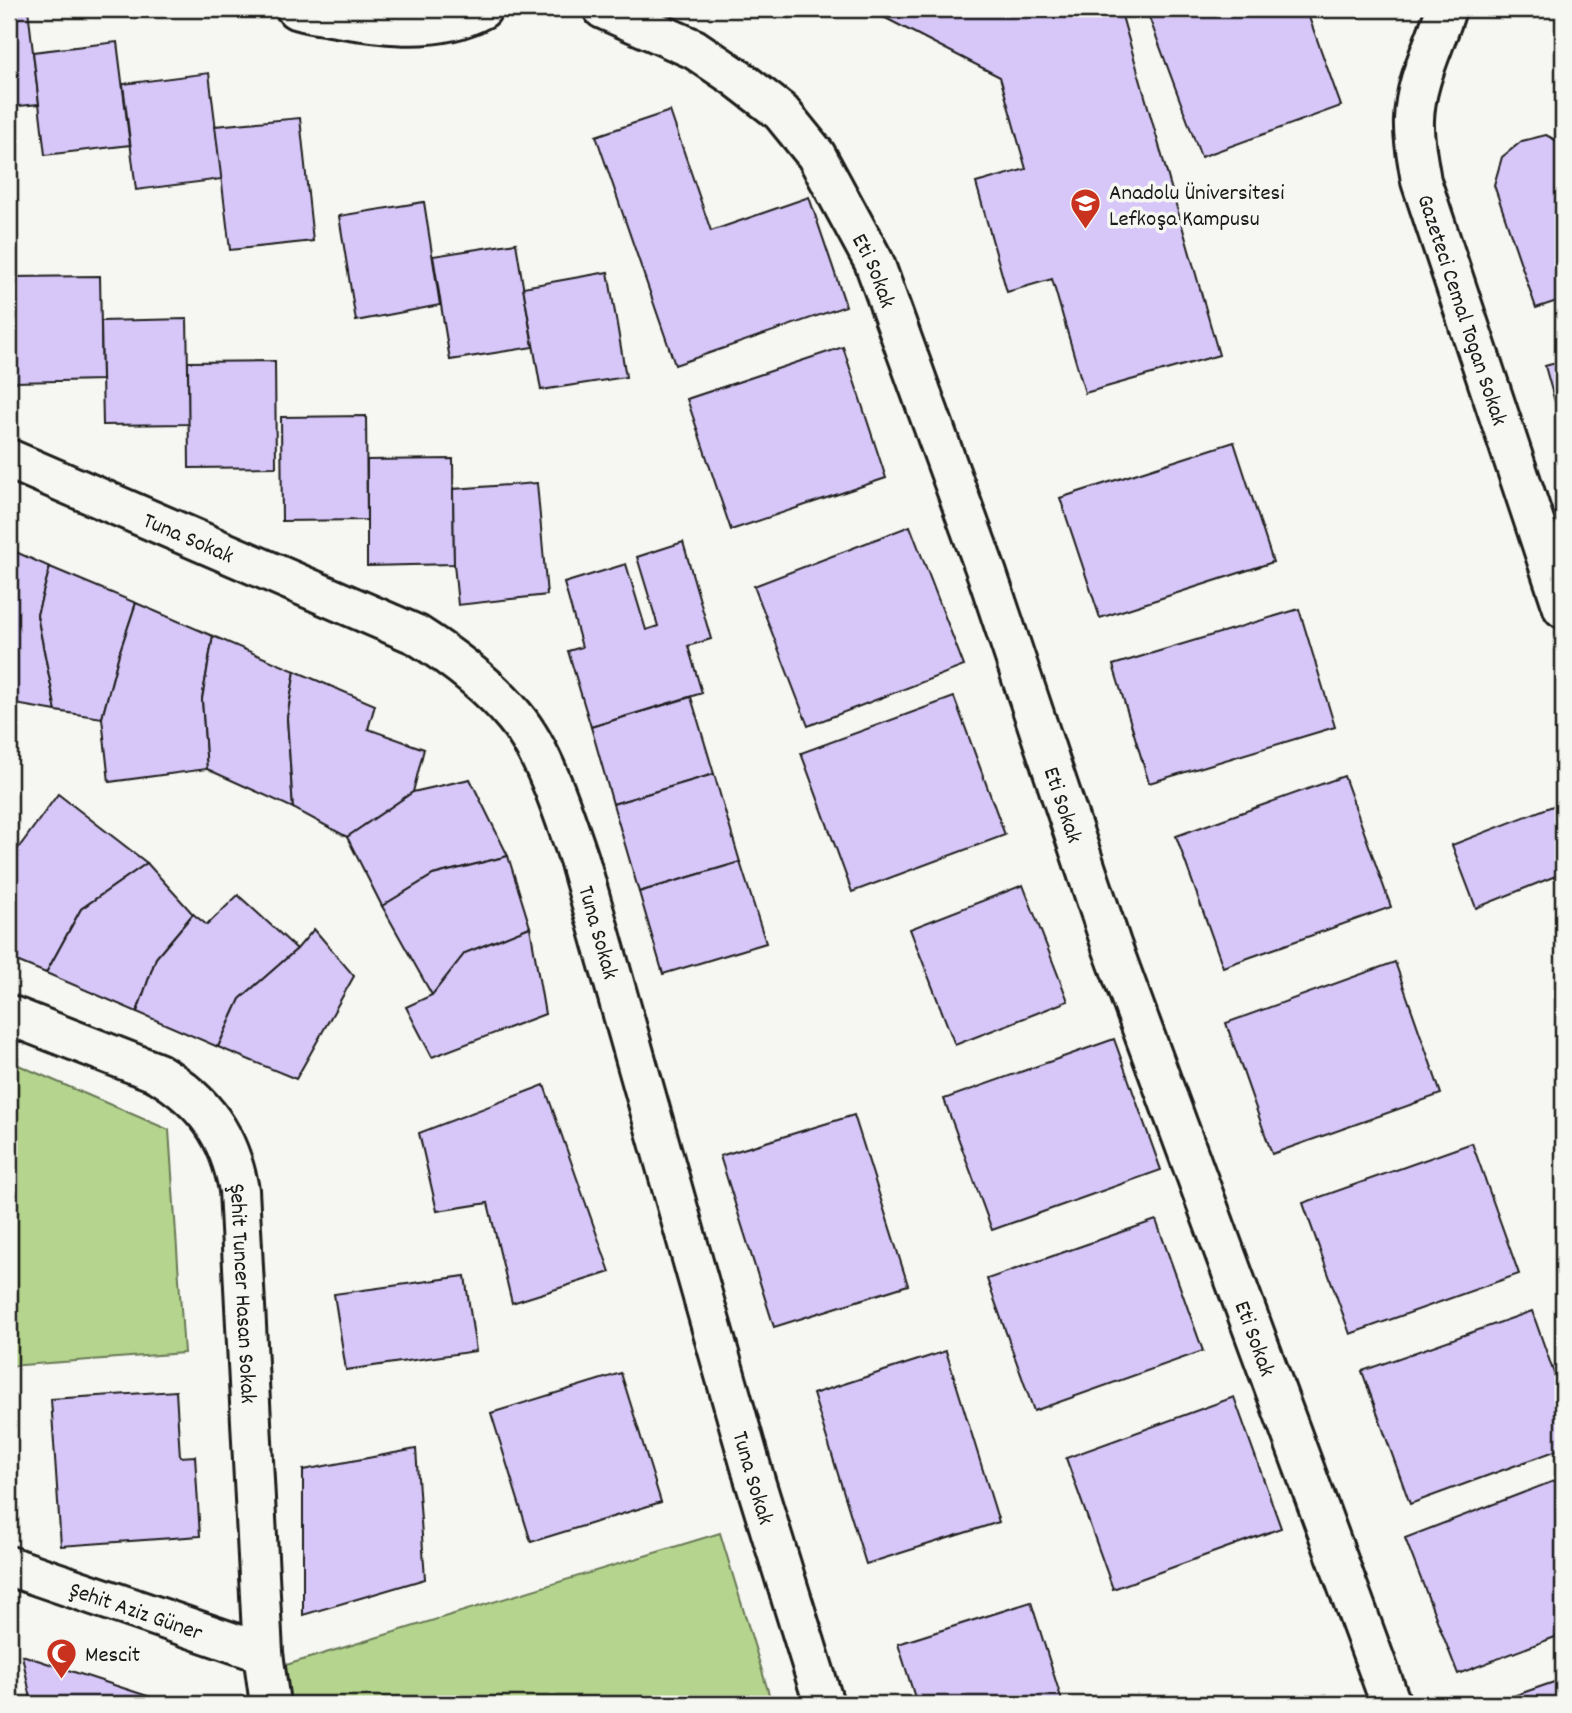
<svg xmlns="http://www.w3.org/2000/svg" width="1572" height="1713" viewBox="0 0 1572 1713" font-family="Dekko,sans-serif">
<rect width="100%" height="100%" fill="#f6f6f2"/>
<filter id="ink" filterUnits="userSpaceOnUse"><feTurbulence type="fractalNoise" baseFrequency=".0143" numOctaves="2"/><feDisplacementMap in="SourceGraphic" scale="14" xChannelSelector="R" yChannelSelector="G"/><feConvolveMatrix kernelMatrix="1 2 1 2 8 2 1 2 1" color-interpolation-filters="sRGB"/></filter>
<g filter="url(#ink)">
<g fill="#b5d58e" stroke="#687855" stroke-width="2">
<polygon points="9,1061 169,1130 184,1353 9,1366"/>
<polygon points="720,1533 772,1704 269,1704 260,1673"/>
</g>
<g fill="#d7c7f9" stroke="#1c1c1c" stroke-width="2">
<polygon points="9,9 28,9 39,104 9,107"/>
<polygon points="771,9 794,9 789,18"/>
<polygon points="868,9 1120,9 1219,355 1085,393 1052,279 1007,292 976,183 1026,169 1000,77"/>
<polygon points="1146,9 1306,9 1341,106 1201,157"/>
<polygon points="117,42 130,145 45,155 33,52"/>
<polygon points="209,73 222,179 136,190 123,84"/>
<polygon points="670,111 711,231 809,197 846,306 675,365 596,136"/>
<polygon points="300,118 313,241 230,250 215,126"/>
<polygon points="1546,135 1563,144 1563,299 1536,308 1494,185 1502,157 1522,141"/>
<polygon points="424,202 440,305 356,321 339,216"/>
<polygon points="9,233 12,233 14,338 9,338"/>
<polygon points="516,243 533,347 450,360 433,256"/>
<polygon points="608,272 626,377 541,390 523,287"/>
<polygon points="100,276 102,380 15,382 13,277"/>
<polygon points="187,319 189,424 103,425 101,321"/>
<polygon points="843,347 886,478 731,530 687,399"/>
<polygon points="275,361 276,467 189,468 188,362"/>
<polygon points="1563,361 1563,431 1545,366"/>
<polygon points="366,416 367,520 282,521 281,417"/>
<polygon points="1234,442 1273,562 1100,618 1060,498"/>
<polygon points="453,459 454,564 367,566 367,460"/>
<polygon points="537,483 547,595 458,605 454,564 453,489"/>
<polygon points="910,526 964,666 808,726 754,586"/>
<polygon points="683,542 711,639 688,646 702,693 591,727 568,651 582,647 564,583 626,564 646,630 658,626 637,557"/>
<polygon points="9,549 50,567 37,615 56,711 9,703"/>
<polygon points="50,567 136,603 119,654 102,718 56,711 37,615"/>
<polygon points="136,603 213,636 202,699 207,769 109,782 102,718 119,654"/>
<polygon points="1299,609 1335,727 1149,783 1113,665"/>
<polygon points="213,636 295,671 287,718 293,808 207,769 202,699"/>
<polygon points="295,671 375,705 368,729 424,749 413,792 347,837 293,808 287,718"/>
<polygon points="691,697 714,774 613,804 591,727"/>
<polygon points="954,697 1005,835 852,892 801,753"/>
<polygon points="714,774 740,862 639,892 613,804"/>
<polygon points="1344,776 1391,907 1223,967 1176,836"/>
<polygon points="470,779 508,856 433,875 382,906 347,837 413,792"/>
<polygon points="58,794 147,863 81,909 46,973 9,958 9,861"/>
<polygon points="1563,802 1563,873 1476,908 1452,845"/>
<polygon points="508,856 530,927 465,953 432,995 382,906 433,875"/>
<polygon points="740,862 766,943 663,974 639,892"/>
<polygon points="147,863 193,914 156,958 137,1012 46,973 81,909"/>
<polygon points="1023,885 1068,1001 955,1045 910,929"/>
<polygon points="238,895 297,949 240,999 218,1047 137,1012 156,958 193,914 207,925"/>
<polygon points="530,927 545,1014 432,1057 406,1007 432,995 465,953"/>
<polygon points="314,929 354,976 296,1079 218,1047 240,999 297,949"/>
<polygon points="1395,962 1441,1094 1272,1154 1226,1023"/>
<polygon points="1114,1039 1161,1170 992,1230 944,1099"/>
<polygon points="544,1085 610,1272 512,1303 488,1203 437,1211 419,1133"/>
<polygon points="854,1115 908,1285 774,1327 720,1156"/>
<polygon points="1472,1143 1519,1274 1350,1334 1303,1203"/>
<polygon points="1156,1220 1203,1351 1034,1411 987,1279"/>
<polygon points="465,1276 476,1351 346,1370 334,1294"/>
<polygon points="1532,1311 1563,1399 1563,1448 1410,1504 1362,1371"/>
<polygon points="946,1351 999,1522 866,1564 813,1394"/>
<polygon points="621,1373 661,1502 531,1542 491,1413"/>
<polygon points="176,1391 180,1457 195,1456 200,1536 61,1546 51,1399"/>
<polygon points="1234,1397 1281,1528 1113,1589 1066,1458"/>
<polygon points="416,1449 425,1579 303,1615 303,1470"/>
<polygon points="1559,1479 1563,1490 1563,1634 1458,1674 1405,1538"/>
<polygon points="1031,1602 1063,1704 917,1704 898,1644"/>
<polygon points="22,1655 172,1704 32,1704"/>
<polygon points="1563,1679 1563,1704 1490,1704"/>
</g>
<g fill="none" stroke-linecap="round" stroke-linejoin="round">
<defs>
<g id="minor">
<path d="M296,9L311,13C367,21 430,37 482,9"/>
<path id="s1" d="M603,9L694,49L737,78L781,112L816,155L874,262L987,574L1111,944L1391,1704"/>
<path id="s2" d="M1446,9C1435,45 1415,81 1414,120C1413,141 1418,161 1421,181L1563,608"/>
<path id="s3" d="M9,459L417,635C453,658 488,684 515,717C545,753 564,815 579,859L755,1481L824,1704"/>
<path id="s4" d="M9,1015L158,1073C205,1102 229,1135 239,1190L263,1653L270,1704"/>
<path id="s5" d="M9,1566L263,1653"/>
</g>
</defs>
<use href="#minor" stroke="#1c1c1c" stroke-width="44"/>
<use href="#minor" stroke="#f6f6f2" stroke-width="38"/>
</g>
</g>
<defs>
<symbol id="university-pin" viewBox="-11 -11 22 30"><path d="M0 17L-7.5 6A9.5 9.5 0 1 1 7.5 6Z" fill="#c8321e" stroke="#f6f6f2"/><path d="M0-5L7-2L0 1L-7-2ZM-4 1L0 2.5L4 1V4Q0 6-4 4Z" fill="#fff"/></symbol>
<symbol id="mosque-pin" viewBox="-11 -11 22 30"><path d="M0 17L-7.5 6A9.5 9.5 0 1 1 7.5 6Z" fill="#c8321e" stroke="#f6f6f2"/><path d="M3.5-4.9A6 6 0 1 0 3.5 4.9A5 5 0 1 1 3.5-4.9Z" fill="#fff"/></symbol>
</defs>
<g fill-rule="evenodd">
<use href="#university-pin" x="1068" y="186" width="35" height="47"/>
<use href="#mosque-pin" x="44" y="1636" width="35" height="47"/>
</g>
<g text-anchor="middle" stroke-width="7" stroke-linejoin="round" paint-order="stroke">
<g font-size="23" fill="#1c1c1c" stroke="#f6f6f2" text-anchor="start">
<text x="1109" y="199">Anadolu Üniversitesi<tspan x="1109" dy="26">Lefkoşa Kampusu</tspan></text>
<text x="85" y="1661">Mescit</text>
</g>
<g font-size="23" fill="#1c1c1c" stroke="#f6f6f2">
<text dy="8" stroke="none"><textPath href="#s1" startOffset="392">Eti Sokak</textPath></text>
<text dy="8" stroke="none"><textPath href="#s2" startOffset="313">Gazeteci Cemal Togan Sokak</textPath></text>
<text dy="8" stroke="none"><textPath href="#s3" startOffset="196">Tuna Sokak</textPath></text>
<text dy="8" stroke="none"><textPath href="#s1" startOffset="959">Eti Sokak</textPath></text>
<text dy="8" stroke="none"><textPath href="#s3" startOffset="805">Tuna Sokak</textPath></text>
<text dy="8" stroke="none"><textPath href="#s4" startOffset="411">Şehit Tuncer Hasan Sokak</textPath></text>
<text dy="8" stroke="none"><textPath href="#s1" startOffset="1526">Eti Sokak</textPath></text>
<text dy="8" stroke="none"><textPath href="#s3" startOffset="1372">Tuna Sokak</textPath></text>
<text dy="8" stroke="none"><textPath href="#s5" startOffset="135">Şehit Aziz Güner</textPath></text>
</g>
</g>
<rect width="1572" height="1713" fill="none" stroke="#f6f6f2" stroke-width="35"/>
<rect x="18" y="18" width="1537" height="1678" fill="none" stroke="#1c1c1c" stroke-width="2.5" filter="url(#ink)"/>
</svg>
